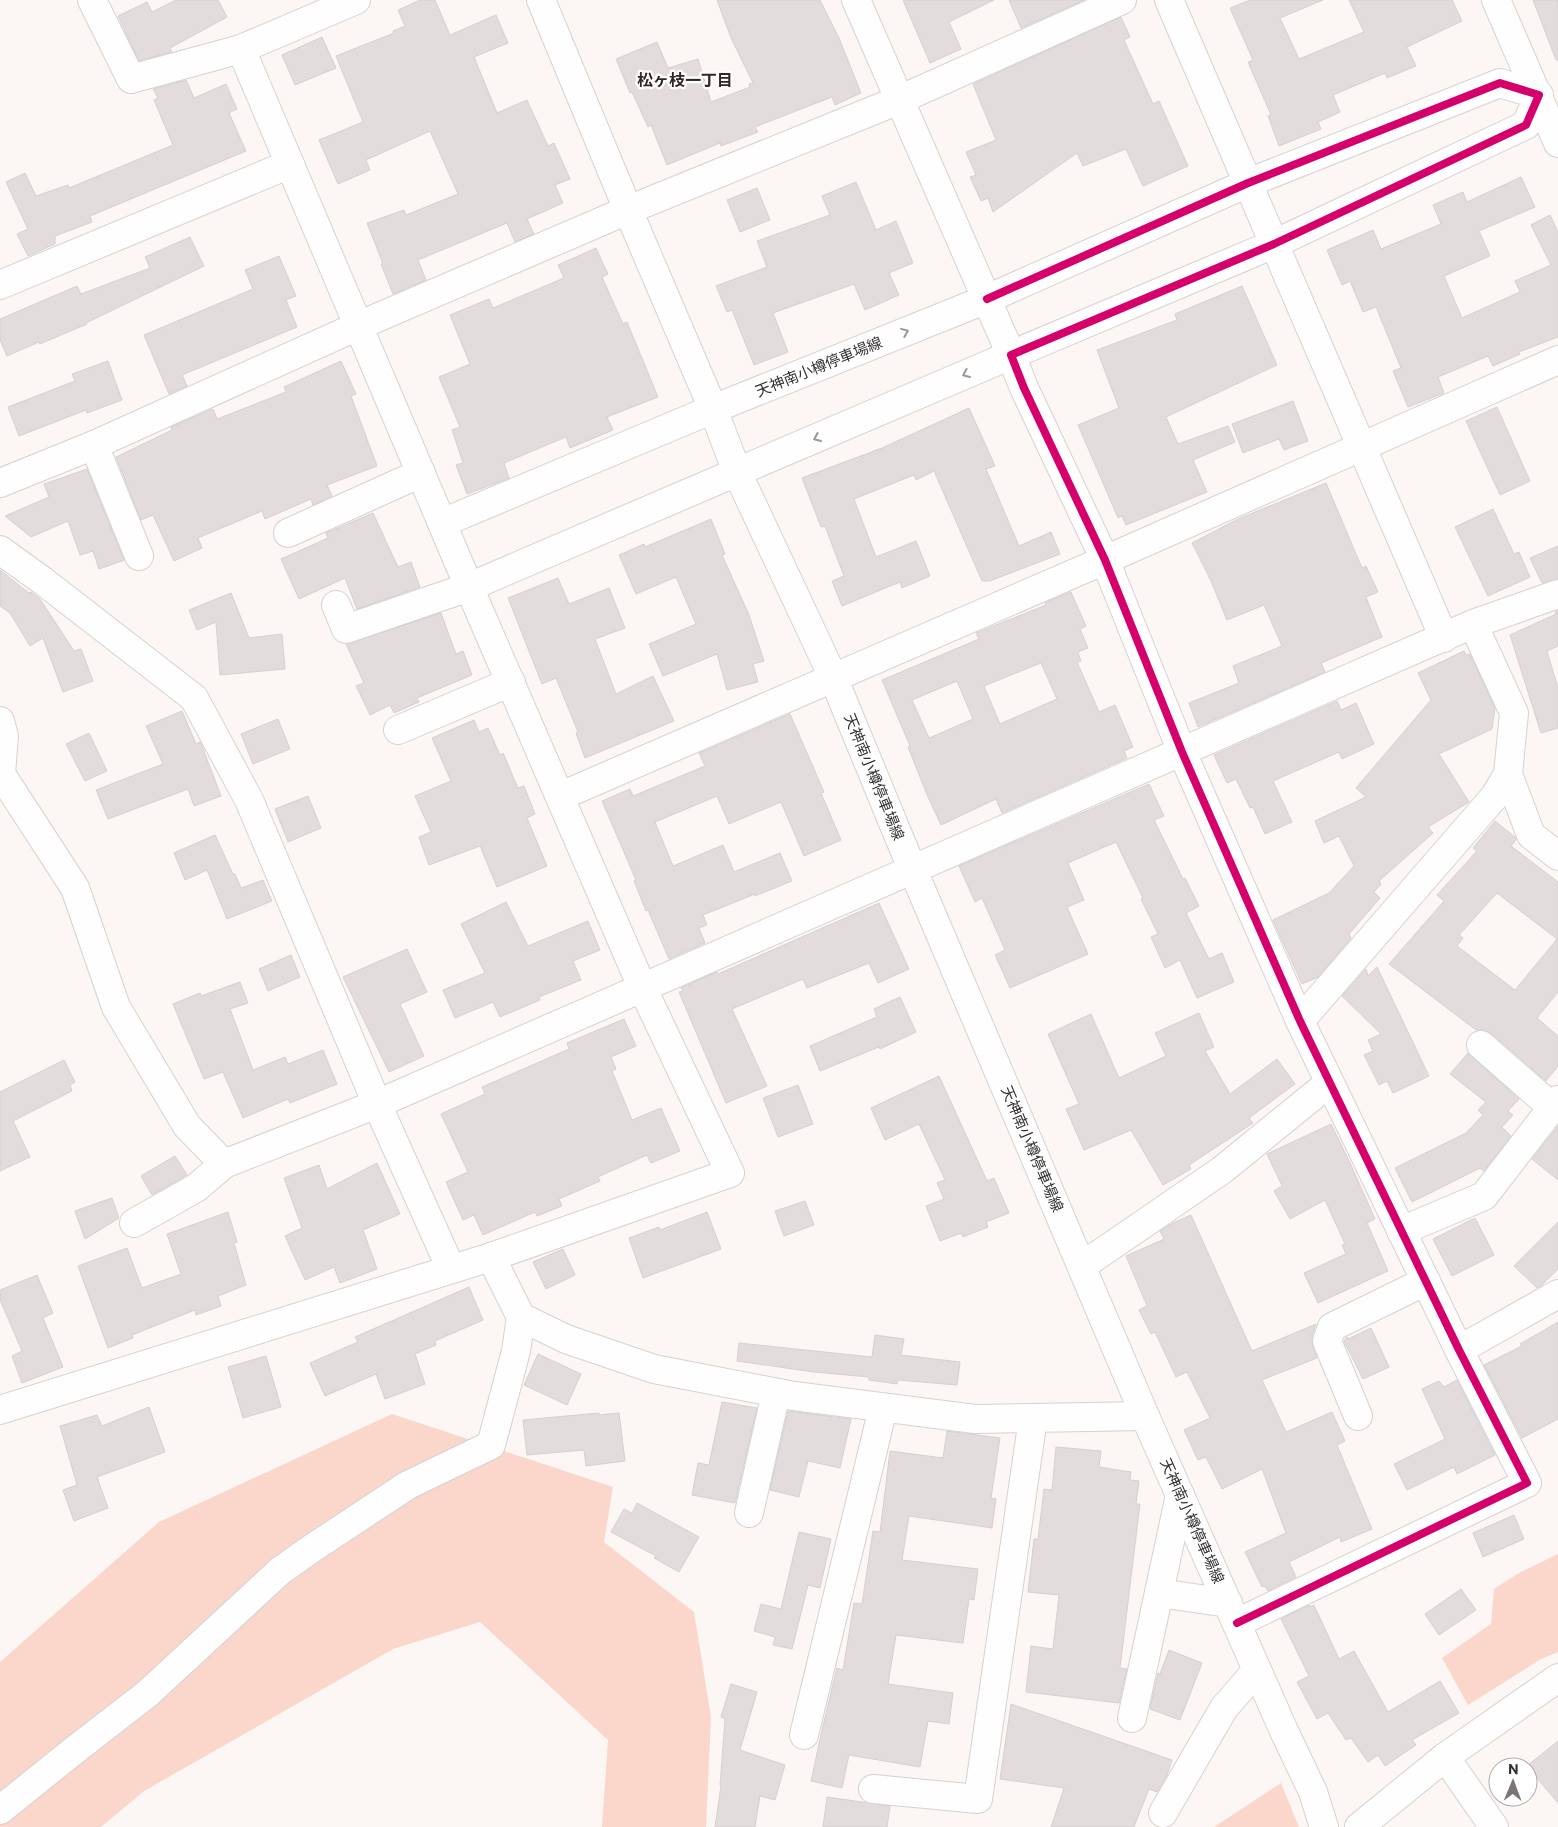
<svg xmlns="http://www.w3.org/2000/svg" width="1558" height="1827" viewBox="0 0 1558 1827" font-family="Commissioner,'Noto Sans JP',sans-serif">
<rect width="100%" height="100%" fill="#fcf6f5"/>
<g fill="#fbd7cb">
<polygon points="392,1414 613,1487 604,1542 694,1612 711,1717 706,1827 602,1827 608,1740 480,1622 393,1649 144,1791 101,1827 0,1827 0,1662 159,1522"/>
<polygon points="1558,1554 1558,1652 1541,1659 1468,1705 1442,1658 1491,1624 1494,1589 1519,1573"/>
<polygon points="1281,1783 1299,1827 1214,1827"/>
</g>
<g fill="#e2dddc" stroke="#d6d1d0" fill-rule="evenodd">
<polygon points="176,0 218,0 227,17 170,48 172,52 139,61 118,16 147,2 152,12"/>
<polygon points="420,0 435,0 450,35 496,15 508,43 474,57 497,113 527,100 548,146 554,143 570,179 555,185 563,203 527,219 534,234 515,242 507,223 418,260 426,280 393,294 381,264 383,264 367,223 404,210 406,215 458,194 430,131 366,160 370,170 338,184 319,140 363,122 336,56 394,33 393,31 405,26 398,10"/>
<polygon points="717,0 820,0 839,38 861,93 835,105 832,97 755,127 758,132 721,146 720,143 667,165 651,125 648,127 632,92 630,93 616,59 657,42 668,68 698,59 711,102 750,87 749,84 753,83 731,38"/>
<polygon points="903,0 994,0 949,22 961,49 930,63"/>
<polygon points="1009,0 1084,0 1021,28"/>
<polygon points="1250,0 1323,0 1280,18 1299,59 1364,32 1349,0 1452,0 1462,21 1407,47 1416,66 1387,78 1385,73 1333,95 1340,112 1318,122 1321,129 1279,146 1268,116 1271,115 1248,62 1253,60 1230,8"/>
<polygon points="1533,0 1558,0 1558,60 1556,60"/>
<polygon points="1121,17 1130,37 1124,40 1153,104 1159,101 1188,166 1143,186 1126,149 1083,166 1077,153 993,212 988,198 981,201 970,177 976,175 966,152 996,140 973,84"/>
<polygon points="322,37 336,68 295,85 282,55"/>
<polygon points="186,80 194,98 226,84 237,109 229,113 246,151 90,216 92,222 55,236 55,244 28,256 17,234 28,229 6,182 25,173 36,196 68,185 69,188 173,145 154,100 158,98 153,89"/>
<polygon points="1521,177 1535,207 1479,231 1490,256 1444,276 1462,318 1520,292 1515,281 1551,265 1531,225 1550,215 1558,232 1558,337 1519,352 1520,354 1493,366 1488,356 1438,377 1444,393 1408,407 1393,371 1401,368 1376,307 1363,312 1350,281 1342,285 1327,250 1373,230 1381,249 1441,224 1433,205 1463,192 1467,202"/>
<polygon points="856,182 876,230 896,221 913,263 889,273 899,295 865,310 854,284 773,313 788,352 754,365 732,310 727,312 716,286 767,267 757,241 830,215 822,196"/>
<polygon points="757,188 770,220 740,232 727,200"/>
<polygon points="190,237 204,266 86,323 87,324 40,344 39,342 7,356 0,340 0,319 77,286 81,294 150,268 145,257"/>
<polygon points="596,248 608,274 602,277 623,324 627,322 658,397 607,417 613,430 570,448 566,437 504,463 509,478 467,494 456,465 463,463 452,430 460,427 439,377 470,364 450,315 489,299 493,308 564,278 558,265"/>
<polygon points="279,256 296,296 286,300 297,327 182,375 187,386 169,394 144,335 253,289 245,270"/>
<polygon points="1242,286 1277,365 1166,417 1178,444 1228,426 1235,442 1193,460 1207,492 1126,525 1122,516 1118,518 1078,425 1119,408 1097,350 1177,320 1175,314"/>
<polygon points="108,361 122,400 87,413 86,410 19,436 8,407 75,381 72,374"/>
<polygon points="341,361 356,394 351,396 377,466 327,485 332,496 313,505 311,499 265,519 262,511 198,538 202,548 174,561 153,515 141,520 116,457 172,430 171,427 213,409 217,419 286,392 284,387"/>
<polygon points="1293,401 1308,441 1284,450 1279,439 1243,453 1232,424"/>
<polygon points="1497,407 1530,481 1500,495 1466,421"/>
<polygon points="969,408 995,466 986,469 1019,546 1051,532 1060,554 990,581 982,581 934,471 916,480 914,475 854,499 876,557 916,541 930,576 902,588 900,582 842,606 832,581 844,576 825,526 821,527 802,478 882,448"/>
<polygon points="87,469 124,560 99,569 93,551 80,555 68,521 31,537 5,516 49,497 44,484"/>
<polygon points="1326,483 1362,568 1366,566 1378,592 1366,597 1382,637 1321,663 1325,672 1198,727 1189,703 1239,683 1233,666 1282,646 1264,605 1227,620 1211,581 1192,543 1238,519"/>
<polygon points="1493,509 1514,554 1519,552 1530,577 1488,596 1455,527"/>
<polygon points="373,513 398,567 411,562 420,587 357,609 345,578 299,599 281,559 328,538 326,533"/>
<polygon points="711,519 725,554 722,555 749,615 764,661 753,664 758,682 727,690 717,654 663,676 649,644 696,624 676,577 636,594 619,555 644,544 645,547"/>
<polygon points="1558,546 1558,579 1542,583 1530,558"/>
<polygon points="0,570 29,593 31,592 40,599 74,651 81,649 93,681 63,692 43,638 30,646 10,613 0,606"/>
<polygon points="558,578 569,604 609,588 625,628 595,639 616,694 653,676 674,721 585,758 576,733 578,732 556,678 542,684 508,598"/>
<path d="M1071,592L1086,626L1080,629L1088,648L1078,652L1081,661L1077,662L1099,712L1115,705L1133,747L1124,751L1127,758L1002,813L996,799L941,825L928,797L908,747L910,746L882,680L979,639L976,633L1046,605L1045,603ZM1041,663L1057,699L1000,724L984,686ZM957,681L973,719L929,738L912,700Z"/>
<polygon points="231,593 249,638 282,634 285,669 220,675 216,622 197,630 189,610"/>
<polygon points="1558,611 1558,646 1547,651 1558,688 1558,728 1541,733 1510,635 1556,614 1555,612"/>
<polygon points="441,613 456,654 463,651 472,675 417,698 419,702 394,713 390,705 370,715 356,686 364,683 346,644"/>
<polygon points="1464,651 1466,655 1470,654 1495,708 1492,729 1439,754 1469,802 1428,827 1433,833 1379,881 1381,884 1374,892 1380,898 1349,934 1351,938 1318,977 1302,984 1273,920 1329,893 1354,866 1339,836 1324,843 1315,821 1366,797 1356,788 1431,700 1418,673"/>
<polygon points="1337,701 1341,710 1356,703 1374,744 1342,759 1339,752 1273,781 1292,822 1265,834 1253,807 1250,808 1236,779 1227,783 1214,755"/>
<polygon points="182,711 196,744 200,742 202,746 221,796 194,806 188,789 108,819 96,790 163,764 146,726"/>
<polygon points="790,714 824,792 821,793 841,840 804,856 781,802 729,824 717,796 655,822 673,866 723,845 734,872 780,853 792,881 755,896 755,894 703,915 707,925 699,928 705,943 669,959 648,910 646,911 634,881 636,880 602,801 630,789 633,796 705,766 699,753"/>
<polygon points="278,719 290,749 253,764 241,734"/>
<polygon points="474,720 479,732 488,728 500,755 503,753 518,788 524,786 535,814 527,818 547,866 497,887 480,846 429,865 419,837 431,832 415,796 451,781 432,738"/>
<polygon points="89,733 107,771 85,781 66,744"/>
<polygon points="1149,784 1164,816 1154,820 1183,879 1185,878 1199,906 1186,913 1209,959 1222,953 1234,982 1197,998 1180,960 1165,968 1151,937 1158,934 1141,899 1143,898 1116,842 1068,863 1084,900 1067,907 1088,954 1010,988 995,955 1005,950 982,898 975,902 959,866"/>
<polygon points="308,796 321,828 288,842 275,809"/>
<path d="M1495,821L1515,837L1516,840L1511,846L1558,882V992L1537,1018L1558,1036V1066L1546,1081L1491,1033L1484,1030H1476L1389,964L1444,901L1437,895L1477,851L1473,848ZM1497,893L1557,939L1515,990L1457,946L1463,938L1459,935Z"/>
<polygon points="215,835 233,874 235,874 241,888 263,880 272,901 227,919 207,870 185,880 174,853"/>
<polygon points="506,902 528,946 588,921 600,950 573,961 581,980 539,997 540,1000 500,1017 493,1002 455,1018 443,990 485,973 461,924"/>
<polygon points="879,903 909,969 878,983 869,963 807,988 803,979 732,1009 767,1086 726,1103 679,992 683,991 681,988 717,972 718,974"/>
<polygon points="407,949 427,992 400,1004 424,1056 389,1072 343,977"/>
<polygon points="291,955 300,977 268,991 259,969"/>
<polygon points="1377,967 1429,1076 1393,1093 1387,1081 1379,1085 1364,1055 1373,1051 1368,1040 1381,1034 1342,996 1366,969 1368,976"/>
<polygon points="240,982 248,1003 230,1009 253,1070 285,1057 288,1064 323,1050 337,1084 290,1103 288,1099 243,1118 223,1072 204,1079 173,1004 200,993 201,996"/>
<polygon points="900,997 916,1032 880,1049 879,1047 820,1071 810,1046 877,1017 874,1009"/>
<polygon points="1199,1013 1214,1047 1205,1051 1230,1094 1277,1059 1295,1084 1249,1118 1253,1123 1189,1165 1191,1169 1163,1185 1131,1130 1084,1150 1066,1109 1079,1104 1048,1034 1091,1014 1119,1078 1166,1056 1155,1033"/>
<polygon points="624,1019 636,1046 611,1057 616,1069 612,1071 632,1120 661,1108 680,1151 651,1163 647,1155 598,1177 600,1181 559,1199 562,1206 537,1216 535,1212 483,1235 474,1215 463,1220 446,1182 468,1172 441,1114 485,1094 482,1087 569,1049 567,1043"/>
<polygon points="1468,1053 1519,1099 1508,1111 1513,1115 1502,1127 1511,1136 1484,1171 1480,1168 1412,1202 1395,1168 1466,1133 1483,1115 1478,1110 1486,1102 1450,1074"/>
<polygon points="64,1060 75,1082 70,1085 72,1091 13,1121 30,1157 0,1171 0,1092"/>
<polygon points="939,1076 987,1181 994,1178 1009,1213 986,1222 988,1227 963,1237 961,1233 940,1241 926,1206 944,1199 937,1183 945,1180 919,1124 885,1140 871,1108"/>
<polygon points="798,1085 813,1124 778,1137 763,1098"/>
<polygon points="1331,1124 1350,1163 1375,1219 1367,1223 1388,1271 1318,1303 1304,1273 1346,1254 1342,1245 1345,1244 1325,1200 1290,1219 1274,1191 1282,1186 1267,1154"/>
<polygon points="1558,1126 1558,1180 1532,1159"/>
<polygon points="175,1156 187,1175 152,1195 141,1176"/>
<polygon points="377,1163 400,1214 363,1230 377,1269 340,1283 334,1267 305,1280 285,1236 302,1228 284,1178 319,1165 327,1189"/>
<polygon points="112,1198 119,1218 85,1239 75,1211"/>
<polygon points="805,1201 814,1225 784,1236 775,1211"/>
<polygon points="228,1212 237,1242 234,1243 246,1285 218,1296 221,1306 196,1315 195,1310 132,1335 133,1338 108,1348 78,1266 127,1248 142,1288 181,1274 167,1234"/>
<polygon points="707,1212 721,1249 643,1278 629,1238 659,1227 660,1230"/>
<polygon points="1191,1215 1252,1351 1316,1324 1312,1336 1313,1347 1317,1358 1262,1380 1286,1432 1332,1412 1345,1441 1337,1445 1372,1529 1341,1542 1340,1537 1289,1562 1296,1577 1268,1591 1265,1586 1262,1587 1245,1552 1286,1533 1262,1469 1222,1489 1206,1457 1198,1460 1184,1430 1210,1418 1187,1372 1176,1377 1155,1332 1151,1334 1139,1310 1147,1306 1126,1256 1164,1239 1160,1231 1173,1223"/>
<polygon points="1475,1218 1494,1255 1452,1276 1433,1239"/>
<polygon points="1558,1222 1558,1269 1542,1285 1537,1288 1514,1266"/>
<polygon points="563,1249 575,1275 546,1289 533,1262"/>
<polygon points="37,1275 53,1313 43,1318 63,1367 22,1383 12,1356 22,1351 0,1300 0,1290"/>
<polygon points="469,1287 483,1320 435,1341 436,1345 415,1354 425,1384 385,1399 376,1374 325,1396 310,1363 358,1342 355,1337"/>
<polygon points="1558,1322 1558,1419 1522,1438 1484,1365 1522,1346 1520,1344"/>
<polygon points="1371,1328 1389,1367 1363,1379 1344,1341 1347,1337 1348,1339"/>
<polygon points="875,1335 904,1339 901,1355 960,1362 957,1385 898,1380 897,1384 869,1380 869,1377 814,1372 737,1361 739,1343 872,1357"/>
<polygon points="538,1354 581,1374 567,1405 524,1385"/>
<polygon points="266,1356 281,1407 243,1418 228,1367"/>
<polygon points="1457,1380 1495,1455 1457,1474 1454,1467 1407,1490 1394,1464 1445,1439 1422,1389 1439,1381 1444,1387"/>
<polygon points="722,1402 757,1408 735,1503 692,1495 698,1463 709,1465"/>
<polygon points="149,1407 165,1452 97,1477 108,1508 74,1521 63,1490 77,1485 60,1426 97,1415 102,1426"/>
<polygon points="788,1411 851,1419 840,1468 808,1461 799,1497 770,1490"/>
<polygon points="599,1413 599,1415 619,1413 625,1461 586,1466 584,1450 527,1455 523,1420"/>
<polygon points="947,1431 1000,1438 991,1498 996,1499 992,1528 909,1516 902,1560 978,1569 974,1600 969,1599 963,1643 896,1635 888,1684 953,1693 949,1724 928,1721 920,1767 849,1755 842,1788 811,1781 822,1730 837,1668 843,1670 854,1603 862,1604 873,1531 880,1532 890,1451 943,1458"/>
<polygon points="1056,1447 1101,1451 1099,1467 1131,1472 1130,1480 1139,1481 1136,1504 1140,1504 1120,1668 1127,1669 1119,1703 1026,1692 1031,1646 1053,1649 1059,1595 1028,1592 1034,1539 1038,1539 1044,1489 1052,1490"/>
<polygon points="637,1503 699,1537 679,1572 654,1558 656,1556 611,1532 624,1509 632,1513"/>
<polygon points="1514,1515 1524,1539 1483,1557 1473,1533"/>
<polygon points="799,1532 831,1539 820,1588 808,1585 792,1649 773,1645 775,1637 754,1631 761,1604 781,1609"/>
<polygon points="1461,1589 1476,1610 1439,1635 1425,1614"/>
<polygon points="1309,1605 1310,1607 1314,1605 1339,1659 1354,1651 1388,1712 1440,1681 1459,1713 1412,1740 1416,1745 1385,1766 1378,1755 1368,1762 1351,1738 1346,1740 1328,1713 1317,1719 1297,1682 1309,1676 1281,1619"/>
<polygon points="1169,1650 1202,1663 1180,1720 1150,1709 1158,1673 1160,1674"/>
<polygon points="731,1684 757,1692 740,1750 785,1765 775,1800 760,1796 755,1827 715,1827 721,1786 720,1785 725,1719 721,1717"/>
<polygon points="1011,1704 1172,1760 1167,1775 1157,1792 1149,1789 1134,1827 1051,1827 1064,1788 1000,1779"/>
<polygon points="1558,1741 1558,1803 1527,1766"/>
<polygon points="827,1797 890,1806 887,1827 823,1827"/>
</g>
<g fill="none" stroke-linecap="round" stroke-linejoin="round">
<defs>
<g id="minor">
<polyline points="92,0 131,79 241,49 356,0"/>
<polyline points="1169,0 1444,638"/>
<polyline points="1496,0 1558,143"/>
<polyline points="0,285 290,164"/>
<polyline points="987,299 1248,183 1500,83 1539,95 1526,125 1274,244 1011,355 1024,388 1105,560 1182,752 1300,1021 1459,1350 1527,1483 1237,1623"/>
<polyline points="94,445 139,556"/>
<polyline points="0,483 94,445 358,326 628,210 899,100 1122,0"/>
<polyline points="442,523 713,409 628,210 541,0"/>
<polyline points="288,533 421,473"/>
<polyline points="0,550 43,581 194,698 249,800 377,1104 451,1269"/>
<polyline points="336,605 346,629 469,587 737,472"/>
<polyline points="0,721 4,736 1,774 75,888 116,1007 187,1126 224,1164 377,1104 1473,624 1558,594"/>
<polyline points="398,730 511,682"/>
<polyline points="1508,774 1531,835 1558,856"/>
<polyline points="561,796 1105,560 1558,360"/>
<polyline points="1300,1021 1495,796 1508,774 1514,713 1473,624"/>
<polyline points="1481,1045 1552,1107"/>
<polyline points="134,1223 196,1188 224,1164"/>
<polyline points="1401,1231 1484,1196 1558,1100"/>
<polyline points="491,1257 521,1317 566,1339 654,1369 794,1396 975,1419 1145,1416"/>
<polyline points="1082,1266 1222,1170 1329,1083"/>
<polyline points="1459,1350 1558,1294"/>
<polyline points="0,1410 491,1257 730,1173 642,987 469,587 241,49"/>
<polyline points="1358,1416 1327,1341 1332,1327 1426,1281"/>
<polyline points="749,1513 776,1393"/>
<polyline points="1159,1593 1228,1603"/>
<polyline points="1132,1718 1180,1495"/>
<polyline points="804,1735 883,1408"/>
<polyline points="1445,1757 1494,1827"/>
<polyline points="873,1789 978,1799 1033,1418"/>
<polyline points="0,1810 76,1749 147,1694 280,1571 311,1549 408,1485 491,1445 516,1351 521,1317"/>
<polyline points="1163,1813 1224,1708 1257,1670"/>
<polyline points="1359,1827 1445,1757 1558,1678"/>
</g>
<g id="major">
<polyline points="987,299 713,409 737,472 833,677 901,842 1145,1416 1284,1731 1313,1792 1324,1827"/>
<polyline points="737,472 1011,355 856,0"/>
</g>
</defs>
<use href="#minor" stroke="#d6d2d1" stroke-width="30"/>
<use href="#major" stroke="#d6d2d1" stroke-width="30"/>
<use href="#minor" stroke="#fffefe" stroke-width="28"/>
<use href="#major" stroke="#fffefe" stroke-width="28"/>
<defs>
<polyline id="cycleway" points="987,299 1248,183 1500,83 1539,95 1526,125 1274,244 1011,355 1024,388 1105,560 1182,752 1300,1021 1459,1350 1527,1483 1237,1623"/>
</defs>
<use href="#cycleway" stroke="#fff" stroke-width="11"/>
<use href="#cycleway" stroke="#d6006c" stroke-width="8"/>
</g>
<defs><path id="oneway-chevron" d="M-2-3.5L2.5 0L-2 3.5" fill="none" stroke-width="1.6" stroke-linecap="round" stroke-linejoin="round" transform="scale(1.25)"/></defs>
<g stroke="#9a9897">
<use href="#oneway-chevron" transform="translate(905 332) rotate(-22)"/>
<use href="#oneway-chevron" transform="translate(966 374) rotate(157)"/>
<use href="#oneway-chevron" transform="translate(817 438) rotate(157)"/>
</g>
<g text-anchor="middle" stroke-width="4.5" stroke-linejoin="round" paint-order="stroke">
<g font-size="15" fill="#353130" stroke="#fff">
<text transform="translate(819 367) rotate(-22)" y="5">天神南小樽停車場線</text>
<text transform="translate(874 777) rotate(68)" y="5">天神南小樽停車場線</text>
<text transform="translate(1032 1149) rotate(67)" y="5">天神南小樽停車場線</text>
<text transform="translate(1192 1521) rotate(66)" y="5">天神南小樽停車場線</text>
</g>
<g font-size="16" font-weight="bold" fill="#2f2826" stroke="#fff">
<text x="685" y="86">松ヶ枝一丁目</text>
</g>
</g>
<g transform="translate(1513 1782) rotate(1)"><circle r="24" fill="#ffffff" stroke="#aeadac"/>
<path d="M0-4L9 19L0 12L-9 19Z" fill="#7b7675"/>
<text y="-8" font-size="14" font-weight="bold" text-anchor="middle" fill="#353130">N</text>
</g>
</svg>
